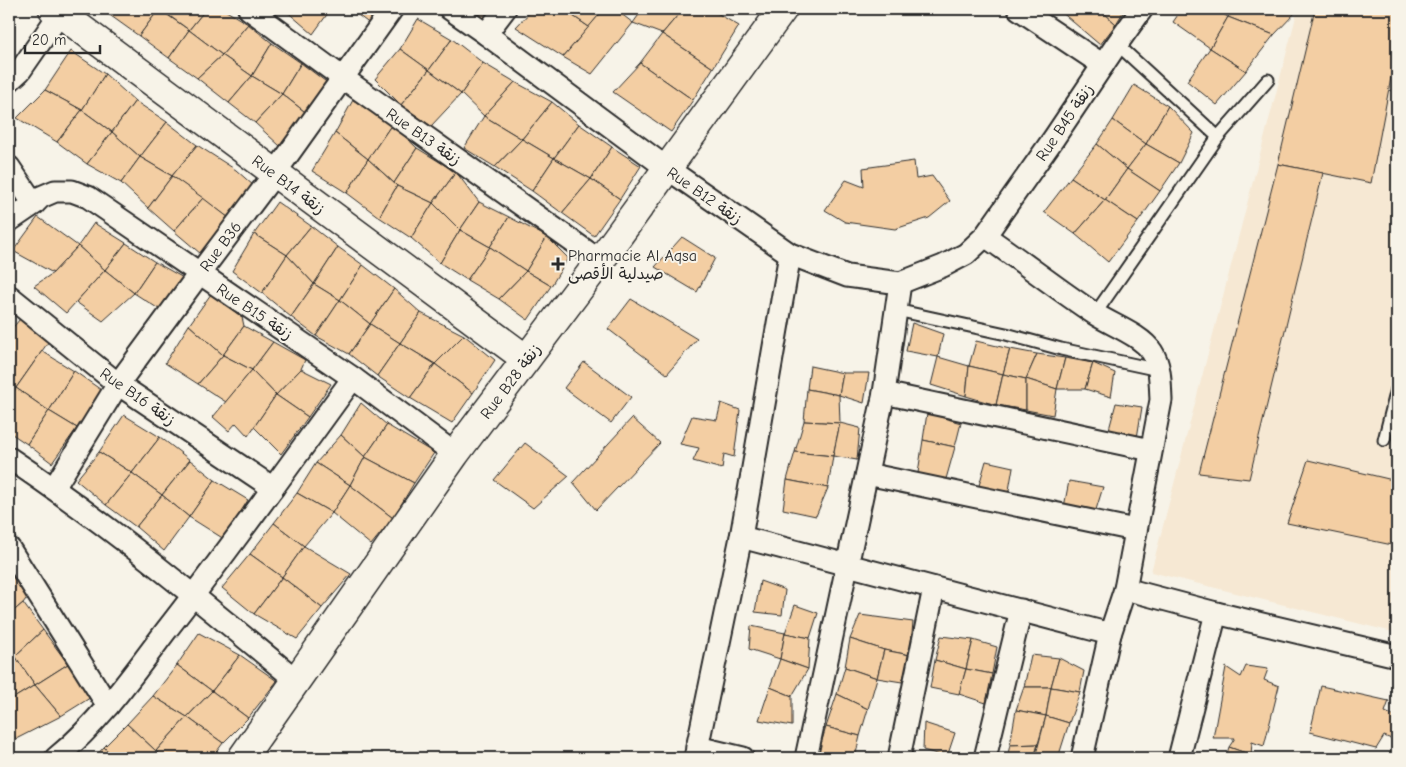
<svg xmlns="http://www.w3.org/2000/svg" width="1406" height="767" viewBox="0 0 1406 767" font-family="'Comic Neue','Playpen Sans Arabic',sans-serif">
<rect width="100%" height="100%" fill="#f7f3e8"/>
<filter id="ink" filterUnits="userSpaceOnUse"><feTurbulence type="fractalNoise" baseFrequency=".02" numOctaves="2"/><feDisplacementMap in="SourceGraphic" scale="10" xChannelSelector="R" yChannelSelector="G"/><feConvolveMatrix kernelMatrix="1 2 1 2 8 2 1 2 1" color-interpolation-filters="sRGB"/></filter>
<g filter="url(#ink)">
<polygon fill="#f6e8d3" points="1298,9 1397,9 1397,633 1151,572"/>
<g fill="#f3cea3" stroke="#2b2b2b">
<polygon points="106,9 159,9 139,36 104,11"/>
<polygon points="159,9 189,30 169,58 139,36"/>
<polygon points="160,9 206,9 189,30"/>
<polygon points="206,9 223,9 248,24 222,55 189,30"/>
<polygon points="284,9 331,9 313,34"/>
<polygon points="350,9 390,9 375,28"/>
<polygon points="469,9 496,9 487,21"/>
<polygon points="533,9 563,9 589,27 563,57 516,27"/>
<polygon points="563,9 604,9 589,27"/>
<polygon points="604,9 615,9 633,23 592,74 563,57"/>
<polygon points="643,9 683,9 662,34 633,23"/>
<polygon points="683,9 710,9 739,26 713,68 662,34"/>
<polygon points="1060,9 1100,9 1116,24 1100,45 1059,10"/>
<polygon points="1100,9 1125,9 1116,24"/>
<polygon points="1182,9 1214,9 1228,17 1210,48 1173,22"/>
<polygon points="1236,9 1290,9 1295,13 1274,35 1228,17"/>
<polygon points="1315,9 1397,9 1397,46 1371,183 1278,164"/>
<polygon points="1228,17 1274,35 1246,71 1210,48"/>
<polygon points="418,19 452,39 429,70 400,49"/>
<polygon points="248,24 272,43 252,76 222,55"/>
<polygon points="189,30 222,55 197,78 169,58"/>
<polygon points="662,34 713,68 693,100 640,63"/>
<polygon points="452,39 483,63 461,94 429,70"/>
<polygon points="272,43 301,63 282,94 252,76"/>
<polygon points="1210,48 1246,71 1217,105 1187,81"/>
<polygon points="400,49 429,70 401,105 375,79"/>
<polygon points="71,51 105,74 82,110 45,90"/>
<polygon points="222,55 252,76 229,103 197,78"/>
<polygon points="301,63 329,84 309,115 282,94"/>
<polygon points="483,63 515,82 484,116 461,94"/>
<polygon points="640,63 693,100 671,132 613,92"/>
<polygon points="429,70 461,94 431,126 401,105"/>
<polygon points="105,74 135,101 112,132 82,110"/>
<polygon points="252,76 282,94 255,123 229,103"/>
<polygon points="515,82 552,102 522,139 484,116"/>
<polygon points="1134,85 1168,106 1146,144 1113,120"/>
<polygon points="45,90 82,110 57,142 17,118"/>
<polygon points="282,94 309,115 280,146 255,123"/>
<polygon points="353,100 392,124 368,159 335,133"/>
<polygon points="135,101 167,122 140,157 112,132"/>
<polygon points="552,102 579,124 554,158 522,139"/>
<polygon points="1168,106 1194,133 1179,163 1146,144"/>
<polygon points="82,110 112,132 87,164 57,142"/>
<polygon points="484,116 522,139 495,167 464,148"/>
<polygon points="1113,120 1146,144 1127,169 1097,144"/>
<polygon points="167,122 197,145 172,176 140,157"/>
<polygon points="392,124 417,148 394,183 368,159"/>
<polygon points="579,124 612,147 591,179 554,158"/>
<polygon points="112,132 140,157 121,183 87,164"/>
<polygon points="335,133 368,159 347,193 312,171"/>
<polygon points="522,139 554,158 532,191 495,167"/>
<polygon points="1097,144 1127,169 1105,200 1071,177"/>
<polygon points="1146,144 1179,163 1160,191 1127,169"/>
<polygon points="197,145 236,170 254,186 229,218 172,176"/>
<polygon points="612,147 641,166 620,199 591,179"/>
<polygon points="417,148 456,172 433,203 397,186 394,183"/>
<polygon points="140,157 172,176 148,208 121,183"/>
<polygon points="554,158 591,179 562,213 532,191"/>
<polygon points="368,159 397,186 379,217 347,193"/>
<polygon points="914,161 916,179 932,176 950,201 929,218 895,229 845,222 825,210 846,180 864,187 863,168"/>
<polygon points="1278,164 1323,173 1249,479 1199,473"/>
<polygon points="1127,169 1160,191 1138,222 1105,200"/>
<polygon points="456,172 479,202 460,230 433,203"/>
<polygon points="172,176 203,198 174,231 148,208"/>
<polygon points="1071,177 1105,200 1075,234 1044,212"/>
<polygon points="591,179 620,199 594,236 562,213"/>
<polygon points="397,186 433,203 411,238 379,217"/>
<polygon points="203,198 229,218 201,254 174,231"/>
<polygon points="1105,200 1138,222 1108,262 1075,234"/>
<polygon points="277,202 311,226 287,255 254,234"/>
<polygon points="479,202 509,217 490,247 460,230"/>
<polygon points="433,203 460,230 440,263 411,238"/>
<polygon points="38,217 78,246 53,273 13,251"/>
<polygon points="509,217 547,237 526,271 490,247"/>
<polygon points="94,223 126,243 105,270 78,246"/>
<polygon points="311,226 338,247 314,284 287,255"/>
<polygon points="460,230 490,247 467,280 440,263"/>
<polygon points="254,234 287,255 262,293 232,271"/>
<polygon points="547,237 568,258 551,286 526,271"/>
<polygon points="682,237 715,258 697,292 655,267"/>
<polygon points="126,243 155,262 134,293 105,270"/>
<polygon points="78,246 105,270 66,313 34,286 53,273"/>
<polygon points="338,247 363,265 340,300 314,284"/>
<polygon points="490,247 526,271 499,299 467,280"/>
<polygon points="287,255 314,284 291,317 262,293"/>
<polygon points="155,262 187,280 165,313 134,293"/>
<polygon points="363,265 394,289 370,324 340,300"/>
<polygon points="105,270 134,293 103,321 76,302"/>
<polygon points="526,271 551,286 528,320 499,299"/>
<polygon points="314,284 340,300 316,336 291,317"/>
<polygon points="394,289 421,313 400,343 370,324"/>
<polygon points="211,294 242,317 244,326 223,355 189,325"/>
<polygon points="631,299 697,339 667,374 608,329"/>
<polygon points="340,300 370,324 349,354 316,336"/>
<polygon points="421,313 464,335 435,364 400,343"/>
<polygon points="20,319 49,341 16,388 9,383 9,332"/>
<polygon points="912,323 943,334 938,357 906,351"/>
<polygon points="370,324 400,343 377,376 349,354"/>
<polygon points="189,325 223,355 198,384 165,363"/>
<polygon points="244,326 273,342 252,370 223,355"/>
<polygon points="464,335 495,360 473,393 435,364"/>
<polygon points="976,341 1010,349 1003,374 969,366"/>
<polygon points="273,342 305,360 301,369 276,395 252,370"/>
<polygon points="400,343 435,364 410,398 377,376"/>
<polygon points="1010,349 1037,354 1026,379 1003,374"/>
<polygon points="42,351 74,371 49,411 16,388"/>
<polygon points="1037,354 1065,358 1057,389 1026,379"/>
<polygon points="223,355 252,370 226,402 198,384"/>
<polygon points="938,357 969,366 966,396 931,385"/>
<polygon points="1065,358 1093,363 1085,389 1057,389"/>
<polygon points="584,362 631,397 611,423 564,388"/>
<polygon points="1093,363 1115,373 1111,397 1085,389"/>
<polygon points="435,364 473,393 452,423 410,398"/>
<polygon points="810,366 843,373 839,395 807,389"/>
<polygon points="969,366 1003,374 996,405 966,396"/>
<polygon points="301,369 331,384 308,417 276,395"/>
<polygon points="252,370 276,395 248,436 236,423 229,431 213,417"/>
<polygon points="74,371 107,394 77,428 49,411"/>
<polygon points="843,373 869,373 864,403 839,395"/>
<polygon points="1003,374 1026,379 1026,410 996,405"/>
<polygon points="1026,379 1057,389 1053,415 1026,410"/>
<polygon points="9,383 16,388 9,398"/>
<polygon points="16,388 49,411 27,444 9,432 9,398"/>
<polygon points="807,389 839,395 840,423 804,421"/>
<polygon points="276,395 308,417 281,454 254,427"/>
<polygon points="361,403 387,425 365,457 341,435"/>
<polygon points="721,403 740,410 734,457 724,454 722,469 693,461 699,448 680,444 692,416 717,420"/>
<polygon points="1116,403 1142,407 1137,438 1108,433"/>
<polygon points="49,411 77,428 52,463 27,444"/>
<polygon points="927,413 961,423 955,447 923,440"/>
<polygon points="124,415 160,437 132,473 99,452"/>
<polygon points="632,418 660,443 596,510 573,482"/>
<polygon points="804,421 840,423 833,456 795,452"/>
<polygon points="840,423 860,428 857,460 833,456"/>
<polygon points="387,425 434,453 414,483 365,457"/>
<polygon points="341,435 365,457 350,485 316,463"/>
<polygon points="160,437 190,460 162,495 132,473"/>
<polygon points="923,440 955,447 946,479 918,473"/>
<polygon points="525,443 569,476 533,508 494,480"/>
<polygon points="99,452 132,473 106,505 76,480"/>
<polygon points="795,452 833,456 828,488 787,480"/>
<polygon points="365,457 414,483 393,518 350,485"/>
<polygon points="190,460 215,480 189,517 162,495"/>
<polygon points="1308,460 1397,481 1397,546 1287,523"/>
<polygon points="986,461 1013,467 1008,496 978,489"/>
<polygon points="316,463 350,485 332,513 297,493"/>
<polygon points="132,473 162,495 136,527 106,505"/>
<polygon points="215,480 248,500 224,539 189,517"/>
<polygon points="787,480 828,488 816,516 783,509"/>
<polygon points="1069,481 1103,487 1095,513 1064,507"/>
<polygon points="350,485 393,518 371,545 332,513"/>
<polygon points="297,493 332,513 304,546 274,523"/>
<polygon points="162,495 189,517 164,551 136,527"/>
<polygon points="274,523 304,546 282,577 250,554"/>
<polygon points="304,546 351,574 322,608 282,577"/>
<polygon points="250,554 282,577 254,614 222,588"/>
<polygon points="9,571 29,595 23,603 9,615"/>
<polygon points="282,577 322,608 297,639 254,614"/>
<polygon points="760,581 785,590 782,615 755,612"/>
<polygon points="23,603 43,630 15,656 9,645 9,615"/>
<polygon points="795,605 818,613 810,638 785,633"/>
<polygon points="860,615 913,622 910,655 884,650 850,639"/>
<polygon points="751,626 785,633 780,659 749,649"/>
<polygon points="43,630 68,664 35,685 15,656"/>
<polygon points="199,633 240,655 212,691 177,665"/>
<polygon points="785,633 810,638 808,669 780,659"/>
<polygon points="941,636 973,640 966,669 935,660"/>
<polygon points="850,639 884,650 877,678 845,667"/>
<polygon points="973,640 997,647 992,674 966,669"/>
<polygon points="9,645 15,656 9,660"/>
<polygon points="884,650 910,655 902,682 877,678"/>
<polygon points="240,655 277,681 248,718 212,691"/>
<polygon points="1031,655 1059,658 1051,687 1024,687"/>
<polygon points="15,656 35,685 9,701 9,660"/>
<polygon points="1059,658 1084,671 1080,692 1051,687"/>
<polygon points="780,659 808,669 792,696 770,687"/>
<polygon points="935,660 966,669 959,694 930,688"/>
<polygon points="68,664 93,696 61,716 35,685"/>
<polygon points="177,665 212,691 187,717 153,696"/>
<polygon points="1246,666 1268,669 1264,680 1279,686 1264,746 1252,742 1251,755 1229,747 1235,738 1213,738 1226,667 1241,677"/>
<polygon points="845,667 877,678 868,709 837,694"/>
<polygon points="966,669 992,674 986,703 959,694"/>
<polygon points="35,685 61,716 16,739 9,725 9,701"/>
<polygon points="1321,686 1389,701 1385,712 1397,717 1397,729 1394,740 1384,736 1376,749 1310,732"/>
<polygon points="770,687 792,696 792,726 759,720"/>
<polygon points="1024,687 1051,687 1046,716 1016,710"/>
<polygon points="1051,687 1080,692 1069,723 1046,716"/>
<polygon points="212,691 248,718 223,743 187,717"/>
<polygon points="837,694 868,709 860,736 826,727"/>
<polygon points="153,696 187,717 156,751 127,724"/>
<polygon points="1016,710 1046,716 1038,744 1010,745"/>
<polygon points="1046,716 1069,723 1058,758 1036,754"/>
<polygon points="187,717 223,743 212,758 163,758 156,751"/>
<polygon points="924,723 955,733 947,757 923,750"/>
<polygon points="127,724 156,751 151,758 114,758 104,747"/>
<polygon points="826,727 860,736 855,758 832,758 818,754"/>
<polygon points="1397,729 1397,756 1394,756 1394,740"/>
<polygon points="1038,744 1034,758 1007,758 1010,745"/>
<polygon points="104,747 114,758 94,758"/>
<polygon points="1229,747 1251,755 1249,758 1205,758 1206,755 1226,757"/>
<polygon points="1036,754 1054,758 1034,758"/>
</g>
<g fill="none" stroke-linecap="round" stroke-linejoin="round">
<defs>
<g id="lane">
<polyline points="1117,44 1218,137"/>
<polyline points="896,310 1006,334 1061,349 1159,370"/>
<polyline points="1095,314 1218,137 1268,80"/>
<polyline points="1384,440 1397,389"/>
</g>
<g id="street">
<polyline points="249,9 343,78 600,261"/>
<polyline points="450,9 486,34 668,169 790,254 847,276 900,283 943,266 966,254 985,236 1054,138 1117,44 1142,9"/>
<polyline points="1019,9 1103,65"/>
<polyline points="486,34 505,9"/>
<polyline points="9,81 20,71 63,9"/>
<polyline points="9,167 34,204 41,197 55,191 72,191 88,197 353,378 455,454"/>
<polyline points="9,221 34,204"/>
<path d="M985,236C1022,261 1057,289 1095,314C1112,325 1141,335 1152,352C1161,366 1160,383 1161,400L1125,589L1110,634L1082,758"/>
<polyline points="9,296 118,384 273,488"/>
<polyline points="884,393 1151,450"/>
<path d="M9,458C110,525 203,603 296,680"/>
<polyline points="867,474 1135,530"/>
<polyline points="54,488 118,384 199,274 275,173 392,9"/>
<polyline points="741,537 1110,634"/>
<polyline points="9,548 108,706"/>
<polyline points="1125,589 1216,613 1397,656"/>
<polyline points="697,747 743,758"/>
<path d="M56,758C99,723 132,676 165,632C230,549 291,463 353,378"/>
<polyline points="695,758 741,537 790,254"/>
<polyline points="806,758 884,393 900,283"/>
<polyline points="899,758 934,588"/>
<polyline points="985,758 1021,610"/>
<polyline points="1179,758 1216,613"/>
</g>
<g id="secondary">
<polyline points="53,9 60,13 275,173 526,359"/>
<polyline points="242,758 455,454 600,261 783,9"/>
</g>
</defs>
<use href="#lane" stroke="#2b2b2b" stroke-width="15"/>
<use href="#street" stroke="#2b2b2b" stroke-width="25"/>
<use href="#secondary" stroke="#2b2b2b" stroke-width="31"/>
<use href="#lane" stroke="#f7f3e8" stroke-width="11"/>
<use href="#street" stroke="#f7f3e8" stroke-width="21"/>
<use href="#secondary" stroke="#f7f3e8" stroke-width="28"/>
</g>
</g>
<path fill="#2b2b2b" stroke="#f7f3e8" stroke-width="2" d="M555.5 256.5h5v5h5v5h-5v5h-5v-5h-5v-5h5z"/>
<g text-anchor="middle" stroke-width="4" stroke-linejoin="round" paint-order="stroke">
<g font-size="16" fill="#2b2b2b" stroke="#f7f3e8">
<text transform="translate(1064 122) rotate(-56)" y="6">Rue B45 زنقة</text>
<text transform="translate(424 136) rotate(35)" y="6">Rue B13 زنقة</text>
<text transform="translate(289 184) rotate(37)" y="6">Rue B14 زنقة</text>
<text transform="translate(705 195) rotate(35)" y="6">Rue B12 زنقة</text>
<text transform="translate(220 246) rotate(-53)" y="6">Rue B36</text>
<text transform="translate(255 311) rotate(34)" y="6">Rue B15 زنقة</text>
<text transform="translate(510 381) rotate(-53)" y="6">Rue B28 زنقة</text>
<text transform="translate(138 396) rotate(35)" y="6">Rue B16 زنقة</text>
</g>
<g font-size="16" fill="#2b2b2b" stroke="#f7f3e8" text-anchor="start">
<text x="568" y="261">Pharmacie Al Aqsa<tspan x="568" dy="18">صيدلية الأقصى</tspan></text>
</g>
</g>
<rect width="1406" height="767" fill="none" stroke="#f7f3e8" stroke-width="30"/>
<rect x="15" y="15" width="1376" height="737" fill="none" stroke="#2b2b2b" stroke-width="2" filter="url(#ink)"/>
<path d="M25 45v8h75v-8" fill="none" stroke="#2b2b2b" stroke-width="2.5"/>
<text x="32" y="45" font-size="15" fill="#2b2b2b" stroke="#f7f3e8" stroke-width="4" paint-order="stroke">20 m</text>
</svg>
